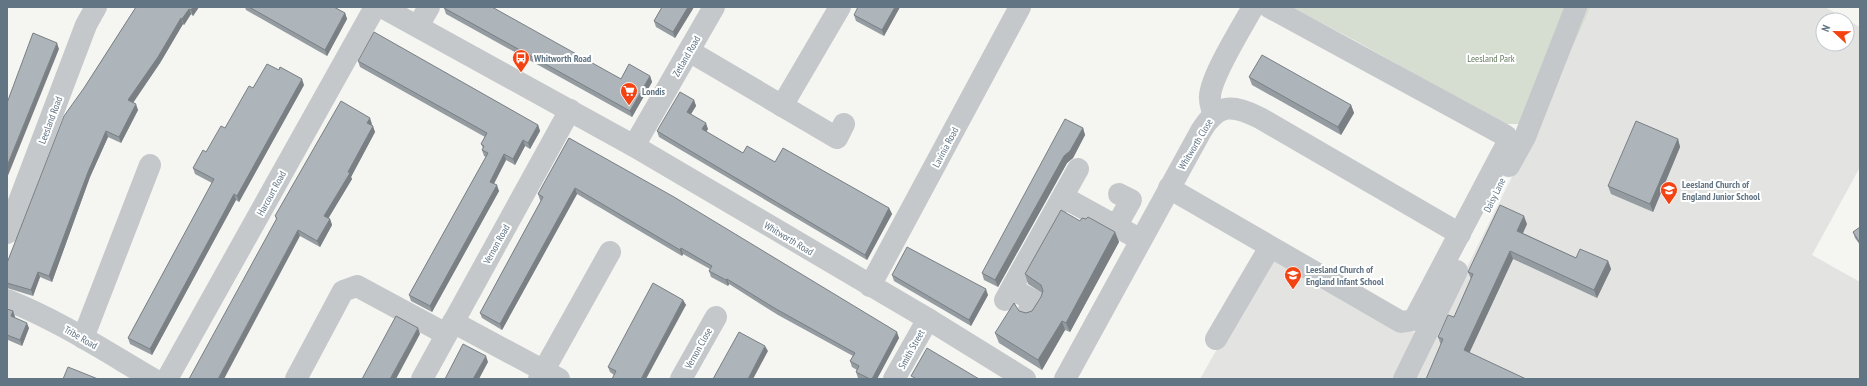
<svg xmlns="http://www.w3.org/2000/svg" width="1867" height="386" viewBox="0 0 1867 386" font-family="'PT Sans Narrow',sans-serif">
<rect width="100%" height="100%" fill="#f5f5f1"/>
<g fill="#e3e4e2" fill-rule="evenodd">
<path d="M1591,7H1825L1860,27V167L1812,255L1860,282V379H1414L1441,320L1534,132ZM1823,20H1847V44H1823Z"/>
<polygon points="1270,255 1419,335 1397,379 1200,379"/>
</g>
<polygon fill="#d6ddd1" points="1291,7 1591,7 1534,132 1519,124 1504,124 1354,40"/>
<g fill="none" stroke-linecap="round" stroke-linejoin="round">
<g stroke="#c4c8cb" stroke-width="22">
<polyline points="382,7 634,146 928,319 1025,379"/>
<polyline points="418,26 429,7"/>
<polyline points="689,51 837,138 844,124"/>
<polyline points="782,106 840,7"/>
<path d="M1213,114C1212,108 1209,101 1210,96C1211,76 1242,27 1253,7"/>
<polyline points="634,146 714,7"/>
<polyline points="1509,166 1525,137 1576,7"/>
<polyline points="1169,188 1401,322 1414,320 1501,155 1508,142 1506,136 1269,7"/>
<polyline points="1063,197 1141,240"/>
<polyline points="1116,227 1131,200 1119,194"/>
<polyline points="7,233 86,25 96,7"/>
<polyline points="870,286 1020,7"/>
<polyline points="1012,289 1034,301 1029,310"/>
<path d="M7,300C58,320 105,351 153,379"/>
<polyline points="1005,300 1078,169"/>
<polyline points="453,322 559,379"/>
<polyline points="83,338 150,165"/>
<polyline points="1216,339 1270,247"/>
<polyline points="167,379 375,7"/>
<polyline points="296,379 343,291 357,286 446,334"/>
<polyline points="422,379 570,110"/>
<polyline points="539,379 610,252"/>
<polyline points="681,379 716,317"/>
<polyline points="894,379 928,319"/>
<path d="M1065,379L1201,131C1218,103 1232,104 1260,118L1460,234"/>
<polyline points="1404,379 1457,271"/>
</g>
</g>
<g fill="#959ca1">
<polygon points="136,7 199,7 193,16 191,14 184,25 183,24 160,63 133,102 138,110 121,143 108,137 90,177 52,282 40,277 33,296 7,288 7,263 84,88"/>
<polygon points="245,7 334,7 345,13 347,19 327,56 246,10"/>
<polygon points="662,7 694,7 675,38 656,27 654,21"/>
<polygon points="900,7 884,36 856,21 854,15"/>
<polygon points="444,8 621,79 650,76 652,82 632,117 446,14"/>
<polygon points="358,61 538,125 540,131 530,149 525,146 515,165 506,160 494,184 499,191 432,312 411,301 409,295 486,157 484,156 482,150 483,148 481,144 485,137 360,67"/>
<polygon points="1249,77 1351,105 1354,113 1341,135 1252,85"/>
<polygon points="304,85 239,202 236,200 152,355 130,344 128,338 212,183 195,174 193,168 225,128 253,88"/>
<polygon points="694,100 696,106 691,114 708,129 706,132 743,153 775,162 889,208 892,214 867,260 659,137 657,131"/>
<polygon points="372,124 372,125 375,132 351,177 352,179 328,219 330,219 332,225 320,247 300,236 276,219 275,216"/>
<polygon points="1083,128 1085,135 1073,158 1067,163 998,287 984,280 982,273"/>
<polygon points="569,138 899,338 877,379 861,379 858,378 856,372 857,370 852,367 850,361 853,356 778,315 729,284 728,286 711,277 709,271 710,269 683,254 682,256 577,194 502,330 482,318 480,313 541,201 540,200 538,194"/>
<polygon points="1678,139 1680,147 1653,212 1611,194 1608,186"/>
<polygon points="1080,221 1115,232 1119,242 1070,332 1065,330 1042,370 999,343 995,333 1019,311 1026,313 1032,311 1041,297 1042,293 1028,284 1025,274"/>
<polygon points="1527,224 1523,233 1576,258 1608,261 1611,269 1597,298 1513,259 1469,353 1441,345 1438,337 1454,317 1471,279 1468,272"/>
<polygon points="1860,227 1860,245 1855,238 1853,232"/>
<polygon points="892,275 988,295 971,326 894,281"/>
<polygon points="683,300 686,305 614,375 610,372 608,367"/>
<polygon points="7,309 13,311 15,317 15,318 29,328 22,346 8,340 7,342"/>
</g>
<g fill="#797f83">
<polygon points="193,7 199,7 193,16 191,10"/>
<polygon points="688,7 694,7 675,38 673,32"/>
<polygon points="895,7 900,7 884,36 882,30"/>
<polygon points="189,9 191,14 184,25 182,19"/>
<polygon points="345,13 347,19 327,56 325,50"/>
<polygon points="181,18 183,24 160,63 131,106 128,100"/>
<polygon points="57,43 59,49 7,178 7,166"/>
<polygon points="650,76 652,82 632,117 630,111"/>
<polygon points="302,79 304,85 239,202 237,196"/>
<polygon points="694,100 696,106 689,117 687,112"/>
<polygon points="136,104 138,110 121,143 119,137"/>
<polygon points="1351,105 1354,113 1341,135 1338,127"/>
<polygon points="370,118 372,124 369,129 367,123"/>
<polygon points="706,123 708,129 704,135 702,129"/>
<polygon points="538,125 540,131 530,149 528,143"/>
<polygon points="373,126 375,132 351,177 352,179 326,222 324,216"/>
<polygon points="1083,128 1085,135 1073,158 1067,163 998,287 995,280 1064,156"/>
<polygon points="106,131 108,137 90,177 52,282 49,276 88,172"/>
<polygon points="1678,139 1680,147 1653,212 1650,204"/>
<polygon points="523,140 525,146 515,165 513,159"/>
<polygon points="504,154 506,160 492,187 490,182"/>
<polygon points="497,185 499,191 432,312 430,306"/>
<polygon points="575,188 577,194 502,330 500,324"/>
<polygon points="234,194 236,200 152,355 150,349"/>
<polygon points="889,208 892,214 867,260 865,255"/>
<polygon points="1524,216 1527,224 1520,239 1517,231"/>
<polygon points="330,219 332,225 320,247 317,241"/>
<polygon points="298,230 300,236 224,379 218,379"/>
<polygon points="1115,232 1119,242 1070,332 1066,323"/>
<polygon points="681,248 683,254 682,256 680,250"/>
<polygon points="1510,251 1513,259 1467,358 1464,350"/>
<polygon points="1608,261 1611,269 1597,298 1594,290"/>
<polygon points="38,272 40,277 33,296 31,290"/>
<polygon points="727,279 729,284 728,286 726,280"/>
<polygon points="986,289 988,295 971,326 969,320"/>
<polygon points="683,300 686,305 646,379 641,379"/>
<polygon points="13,311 15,317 13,322 11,316"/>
<polygon points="1062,321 1065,330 1042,370 1038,360"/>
<polygon points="27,323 29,328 22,346 20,340"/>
<polygon points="418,328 420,334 396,379 390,379"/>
<polygon points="897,332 899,338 877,379 872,379"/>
<polygon points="765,346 768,351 753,379 748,379"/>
<polygon points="486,356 488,362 479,379 473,379"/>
</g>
<g fill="#adb5bb" stroke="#797f83">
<polygon points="136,7 193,7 191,10 189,9 182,19 181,18 158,57 128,100 136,104 119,137 106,131 88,172 49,276 38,272 31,290 7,283 7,263 64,116 84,88"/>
<polygon points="249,7 334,7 345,13 325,50"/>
<polygon points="445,7 492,7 621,79 629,64 650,76 630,111 444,8"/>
<polygon points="662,7 688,7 673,32 654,21"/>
<polygon points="858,7 895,7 882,30 854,15"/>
<polygon points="374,32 538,125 528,143 523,140 513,159 504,154 490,182 497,185 430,306 409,295 488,153 482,150 484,146 481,144 487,133 358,61"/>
<polygon points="33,33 57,43 7,166 7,103"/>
<polygon points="1262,55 1351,105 1338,127 1249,77"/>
<polygon points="267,64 279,70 280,67 302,79 237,196 234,194 150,349 128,338 214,179 193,168 203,150 206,152 221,126 225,128 249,86 253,88"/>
<polygon points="680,92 694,100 687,112 706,123 702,129 743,153 747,146 775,162 783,148 889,208 865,255 657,131"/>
<polygon points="341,101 370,118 367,123 373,126 348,172 350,173 324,216 330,219 317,241 298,230 218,379 189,379 277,218 275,216"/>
<polygon points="1065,119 1083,128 1070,151 1064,156 995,280 982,273"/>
<polygon points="1636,121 1678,139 1650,204 1608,186"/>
<polygon points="569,138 674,197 897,332 872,379 870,379 856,372 859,366 850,361 855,353 776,309 727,279 726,280 709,271 712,266 681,248 680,250 575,188 500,324 480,313 543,197 538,194"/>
<polygon points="1500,205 1524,216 1517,231 1576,258 1580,249 1608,261 1594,290 1510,251 1464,350 1526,379 1426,379 1443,339 1438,337 1448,315 1454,317 1473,274 1468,272"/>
<polygon points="1061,210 1080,221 1082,218 1086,219 1088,217 1115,232 1066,323 1062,321 1038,360 995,333 1014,303 1019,311 1026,313 1032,311 1041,297 1043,291 1041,285 1025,274"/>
<polygon points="1860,227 1860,243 1853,232"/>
<polygon points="907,247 986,289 969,320 892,275"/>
<polygon points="653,283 683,300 641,379 612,379 616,371 608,367"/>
<polygon points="7,309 13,311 11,316 27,323 20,340 7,335"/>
<polygon points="396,316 418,328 390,379 362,379"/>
<polygon points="739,332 765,346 748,379 713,379"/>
<polygon points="463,344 486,356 473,379 445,379"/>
<polygon points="927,348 979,379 915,379 915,378 911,376"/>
<polygon points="68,367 98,379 63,379"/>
</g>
<defs>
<symbol id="bus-pin" viewBox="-11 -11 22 30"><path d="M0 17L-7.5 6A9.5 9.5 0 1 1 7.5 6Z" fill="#f44312" stroke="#fff"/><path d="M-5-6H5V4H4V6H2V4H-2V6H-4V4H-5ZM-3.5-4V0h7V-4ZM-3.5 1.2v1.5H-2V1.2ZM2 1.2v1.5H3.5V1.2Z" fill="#fff"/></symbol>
<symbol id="supermarket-pin" viewBox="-11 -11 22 30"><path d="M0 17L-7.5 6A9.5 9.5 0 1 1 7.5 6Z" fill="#f44312" stroke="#fff"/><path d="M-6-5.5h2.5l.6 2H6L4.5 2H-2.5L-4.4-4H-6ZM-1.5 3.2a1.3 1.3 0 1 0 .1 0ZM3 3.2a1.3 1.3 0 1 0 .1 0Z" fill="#fff"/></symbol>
<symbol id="school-pin" viewBox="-11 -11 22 30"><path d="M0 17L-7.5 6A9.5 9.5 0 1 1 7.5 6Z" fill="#f44312" stroke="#fff"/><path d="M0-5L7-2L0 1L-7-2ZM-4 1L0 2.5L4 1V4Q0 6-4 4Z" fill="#fff"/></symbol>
</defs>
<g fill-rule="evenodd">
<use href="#bus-pin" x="511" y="48" width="20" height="27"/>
<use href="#supermarket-pin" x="619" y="81" width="20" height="27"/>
<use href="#school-pin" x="1659" y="180" width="20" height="27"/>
<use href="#school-pin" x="1283" y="265" width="20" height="27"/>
</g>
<g text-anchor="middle" stroke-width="4" stroke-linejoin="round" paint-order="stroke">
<g font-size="10" fill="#617585" stroke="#fff">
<text transform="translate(686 56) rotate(-60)" y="4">Zetland Road</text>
<text transform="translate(50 120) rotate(-69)" y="4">Leesland Road</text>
<text transform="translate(1195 144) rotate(-59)" y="4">Whitworth Close</text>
<text transform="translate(945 147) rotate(-62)" y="4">Lavinia Road</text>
<text transform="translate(271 193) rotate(-61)" y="4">Harcourt Road</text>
<text transform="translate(1494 195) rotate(-64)" y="4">Daisy Lane</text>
<text transform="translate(789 238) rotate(31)" y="4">Whitworth Road</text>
<text transform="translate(496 244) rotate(-61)" y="4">Vernon Road</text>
<text transform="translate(81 337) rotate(30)" y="4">Tribe Road</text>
<text transform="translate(698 348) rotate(-61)" y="4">Vernon Close</text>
<text transform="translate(911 349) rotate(-61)" y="4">Smith Street</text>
</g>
<g font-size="10" font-weight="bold" fill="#617585" stroke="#fff" text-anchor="start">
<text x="534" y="62">Whitworth Road</text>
<text x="642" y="95">Londis</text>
<text x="1682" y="188">Leesland Church of<tspan x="1682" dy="12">England Junior School</tspan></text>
<text x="1306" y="273">Leesland Church of<tspan x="1306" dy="12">England Infant School</tspan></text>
</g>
<g font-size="10" fill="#667b60" stroke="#fff">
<text x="1491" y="62">Leesland Park</text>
</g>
</g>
<rect width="1867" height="386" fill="none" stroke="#617585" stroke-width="16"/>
<g transform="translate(1835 32) rotate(292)"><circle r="19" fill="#ffffff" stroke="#c0c8ce"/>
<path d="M0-3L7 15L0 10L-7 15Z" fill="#f44312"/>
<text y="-6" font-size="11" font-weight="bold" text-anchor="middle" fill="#617585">N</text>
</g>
</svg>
